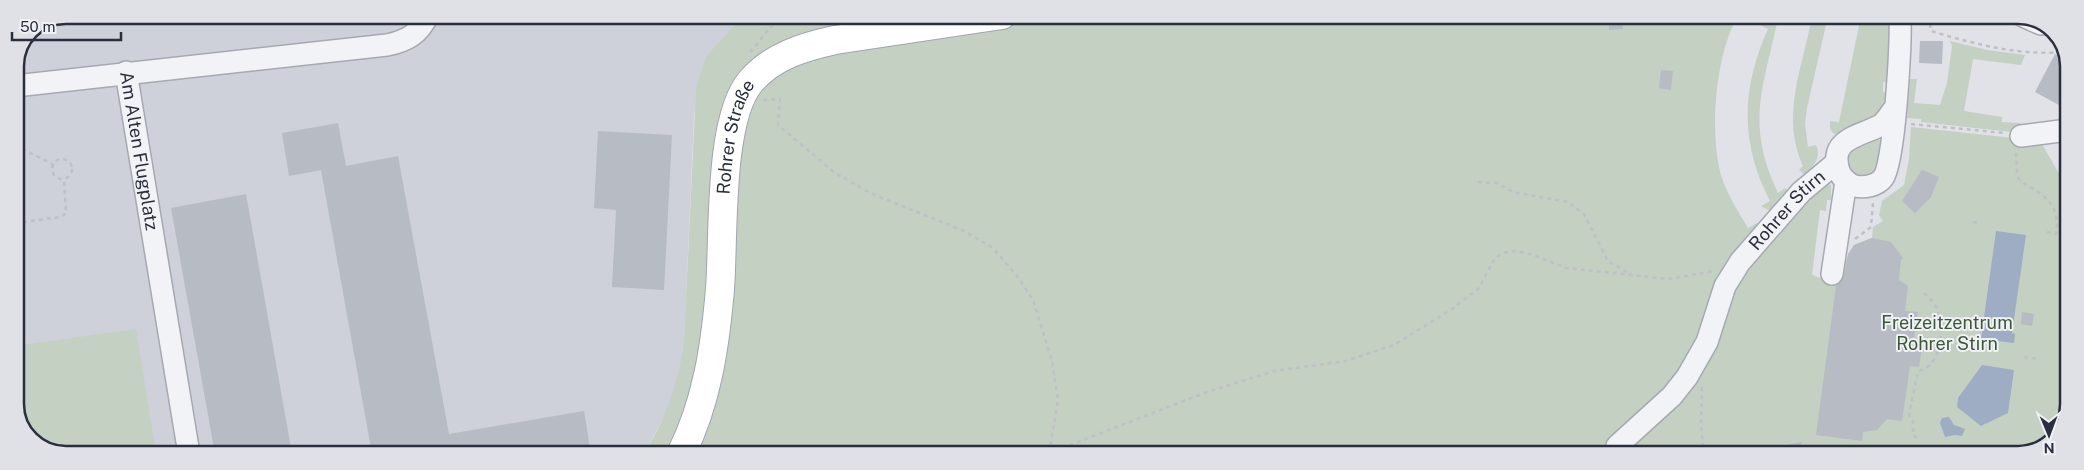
<svg xmlns="http://www.w3.org/2000/svg" width="2084" height="470" viewBox="0 0 2084 470" font-family="'Public Sans',sans-serif">
<rect width="100%" height="100%" fill="#e0e2e7"/>
<polygon fill="#ced1d9" points="66,15 743,15 707,55 699,75 694,117 684,340 679,374 671,403 644,454 56,454 28,438 15,410 15,66 30,30"/>
<g fill="#c4d0c2">
<path d="M743,15H928L815,55L991,25L1073,18L1290,21L1307,16H1738C1715,54 1708,139 1723,181C1729,197 1739,213 1748,228L1757,223L1760,231L1773,239L1818,189L1825,184L1831,185V200H1827L1826,211L1820,210L1812,275L1827,280L1839,261L1845,262L1854,245L1872,238L1873,227L1883,221L1879,215L1882,201L1904,185L1909,159L1911,127L2014,138L2039,139L2068,189V414L2051,443L2018,455L644,454C667,416 678,385 684,340L696,90L699,75L707,55Z"/>
<path d="M1768,16H1784L1786,24L1777,23C1762,92 1746,125 1778,193L1785,188L1788,191L1770,211L1761,206L1770,201C1740,143 1741,89 1768,29L1760,25Z"/>
<path d="M1812,16H1828L1807,108L1805,124L1808,147L1816,145C1822,159 1813,165 1805,175L1799,170L1803,166C1780,115 1803,67 1812,16Z"/>
<polygon points="1861,16 1892,16 1892,83 1883,82 1883,92 1891,93 1885,112 1845,131 1834,134 1830,129 1830,121 1839,122"/>
<polygon points="1950,41 1987,50 2025,55 2021,65 1973,59 1964,111 2002,117 2002,122 2020,123 2021,133 1921,122 1921,119 1907,118 1910,79 1917,79 1914,103 1940,105 1947,83 1952,46"/>
<path d="M1871,137C1896,142 1879,165 1871,177L1856,176L1847,166L1850,152Z"/>
<polygon points="136,329 156,454 56,454 28,438 19,419 15,390 15,346"/>
</g>
<g fill="#9eadc3">
<polygon points="1996,231 2026,235 2012,333 2015,334 2014,343 1981,339"/>
<polygon points="1982,365 2014,370 2008,413 1981,426 1957,407 1958,398"/>
<polygon points="1949,417 1954,425 1965,429 1962,436 1955,435 1945,437 1940,423 1942,418"/>
</g>
<g fill="#b7bbc3">
<polygon points="1609,16 1622,16 1623,29 1609,30"/>
<polygon points="1920,41 1943,41 1942,64 1919,63"/>
<polygon points="2055,54 2069,61 2069,88 2059,105 2035,92"/>
<polygon points="1661,70 1673,71 1671,90 1659,88"/>
<polygon points="338,123 346,166 398,156 449,434 584,411 591,454 372,454 321,170 289,176 282,133"/>
<polygon points="598,131 672,135 664,290 612,287 616,210 594,208"/>
<polygon points="1922,170 1939,177 1931,197 1915,213 1902,201"/>
<polygon points="246,194 253,233 292,454 215,454 171,208"/>
<polygon points="1872,238 1891,242 1903,258 1901,260 1899,280 1908,286 1905,311 1918,312 1913,346 1922,348 1919,367 1910,366 1902,421 1887,419 1877,430 1863,432 1862,441 1816,435 1836,286 1844,276 1848,254 1854,245"/>
<polygon points="2022,312 2034,314 2032,326 2021,324"/>
<polygon points="1801,442 1804,455 1790,455 1787,445"/>
</g>
<g fill="none" stroke-linecap="round" stroke-linejoin="round">
<defs>
<g id="minor">
<polyline points="2023,16 2041,24"/>
<path id="s1" d="M126,72L189,454"/>
<path d="M15,86L387,45C407,41 419,34 428,15"/>
<path d="M1894,109C1890,114 1885,123 1879,126C1860,136 1828,139 1839,171C1841,177 1848,184 1855,186C1864,188 1877,186 1883,178C1895,163 1901,41 1900,16"/>
<polyline points="2021,136 2068,130"/>
<polyline points="1832,274 1846,181"/>
<path id="s2" d="M1617,446L1672,396L1687,377L1707,342L1725,286L1740,262L1801,192L1837,162"/>
</g>
<g id="major">
<path id="s3" d="M681,454C707,402 715,347 720,289C724,237 718,119 751,81C773,56 803,47 835,40L1002,15"/>
</g>
</defs>
<use href="#minor" stroke="#a6a9b1" stroke-width="24"/>
<use href="#major" stroke="#a0a5b1" stroke-width="30"/>
<g stroke="#bec0c6" stroke-width="2.5" stroke-dasharray="4 4" stroke-linecap="butt">
<path d="M1929,16L1931,31C1975,44 2018,56 2065,52"/>
<polyline points="780,18 795,18 800,15"/>
<polyline points="750,52 781,15"/>
<polyline points="763,100 780,99 778,125 835,173 870,193 964,231 993,248 1017,276 1033,300 1052,361 1058,400 1049,454"/>
<polyline points="1911,124 2005,133"/>
<polyline points="15,145 54,165"/>
<path d="M2016,153C2017,160 2016,170 2018,177C2020,182 2025,184 2030,187C2050,198 2060,210 2056,234L2047,232"/>
<circle cx="62" cy="169" r="10"/>
<polyline points="1478,182 1496,183 1513,192 1568,202 1584,214 1608,261 1630,274"/>
<polyline points="1973,222 1979,223"/>
<polyline points="15,223 61,217 66,213 64,179"/>
<polyline points="1855,239 1871,227 1873,203"/>
<polyline points="1939,345 1962,348"/>
<polyline points="2024,357 2038,359"/>
<polyline points="1702,387 1701,425 1704,455"/>
<path d="M1917,438L1913,435V422L1909,415L1918,371C1943,366 1945,327 1936,307C1933,301 1928,297 1923,292"/>
<polyline points="1047,454 1207,392 1274,371 1346,361 1394,345 1452,309 1479,288 1495,258 1503,253 1515,251 1534,255 1566,268 1670,279 1713,271"/>
<polyline points="1141,455 1157,450 1600,448"/>
<polyline points="1911,455 1918,446"/>
</g>
<use href="#minor" stroke="#f2f3f6" stroke-width="21"/>
<use href="#major" stroke="#fff" stroke-width="28"/>
</g>
<g text-anchor="middle" stroke-width="4" stroke-linejoin="round" paint-order="stroke">
<g font-size="18" fill="#2a2f3d" stroke="#eff1f5">
<text dy="6" stroke="none"><textPath href="#s3" startOffset="324">Rohrer Straße</textPath></text>
<text dy="6" stroke="none"><textPath href="#s1" startOffset="80">Am Alten Flugplatz</textPath></text>
<text dy="6" stroke="none"><textPath href="#s2" startOffset="296">Rohrer Stirn</textPath></text>
</g>
<g font-size="18" fill="#3c5739" stroke="#eff1f5">
<text x="1947" y="329">Freizeitzentrum<tspan x="1947" dy="21">Rohrer Stirn</tspan></text>
</g>
</g>
<path d="M0 0H2084V470H0ZM66 24H2018A42 42 0 0 1 2060 66V404A42 42 0 0 1 2018 446H66A42 42 0 0 1 24 404V66A42 42 0 0 1 66 24Z" fill="#dfe1e6" fill-rule="evenodd"/>
<path fill="none" stroke="#2a2f3d" stroke-width="2.5" d="M66 24H2018A42 42 0 0 1 2060 66V404A42 42 0 0 1 2018 446H66A42 42 0 0 1 24 404V66A42 42 0 0 1 66 24Z"/>
<g transform="translate(2049 435) rotate(179)" stroke="#eff1f5" stroke-width="4" paint-order="stroke">
<path d="M0-4L9 19L0 12L-9 19Z" fill="#2a2f3d"/>
<text y="-8" font-size="14" font-weight="bold" text-anchor="middle" fill="#2a2f3d">N</text>
</g>
<path d="M12 32v8h109v-8" fill="none" stroke="#2a2f3d" stroke-width="2.5"/>
<text x="20" y="32" font-size="15" fill="#2a2f3d" stroke="#eff1f5" stroke-width="4" paint-order="stroke">50 m</text>
</svg>
